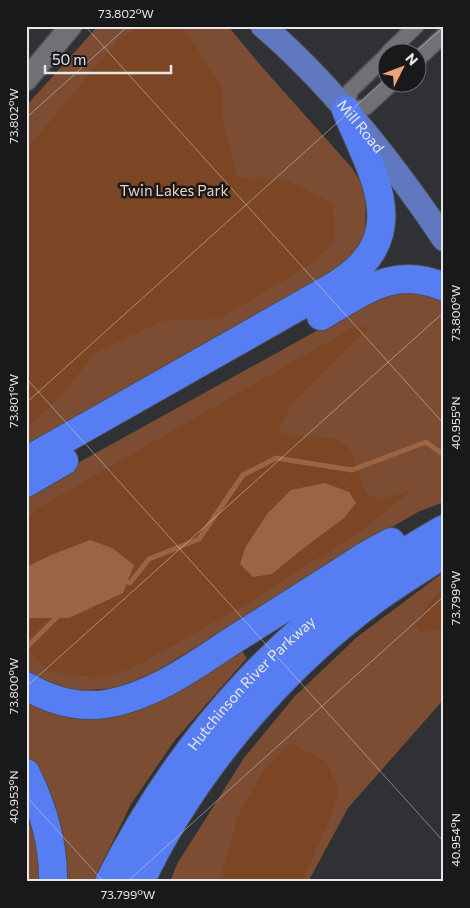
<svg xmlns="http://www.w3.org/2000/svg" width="470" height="908" viewBox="0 0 470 908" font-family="Commissioner,sans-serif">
<rect width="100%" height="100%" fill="#2f3134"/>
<g fill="#7c4d32">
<path d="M98,26H228L262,67L352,168L366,191L365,232L349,262C241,323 132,382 26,447V106Z"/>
<polygon points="405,289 435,296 444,302 444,502 420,511 362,544 155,672 116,688 77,691 57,687 26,671 26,493 29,490 383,294"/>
<polygon points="444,572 444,699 348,808 308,882 170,882 177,864 244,758 294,697 357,637"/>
<polygon points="241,650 247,658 175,740 131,804 93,882 63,882 54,827 26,756 26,697 83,715"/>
<polygon points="26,814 39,849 38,882 26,882"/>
</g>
<g fill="#7c4625" fill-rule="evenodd">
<polygon points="141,26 183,27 221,85 223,124 238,178 289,181 332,203 335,232 331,245 308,266 221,318 163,321 96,352 59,398 26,429 26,150 120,38"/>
<path d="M357,325L369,328L363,335L352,344L293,403L278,431C296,442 334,430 348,447C353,453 362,484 366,494L381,500L413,489L365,528L250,602L129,670L99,677L69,675L49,671L26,649V618L30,619L92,606L123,593L90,540L51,555L26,567V521L38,508ZM350,508L344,518L305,547Z"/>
<polygon points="444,588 444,629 421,632 416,625 428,603"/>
<polygon points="289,743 326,761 339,790 331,815 302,882 219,882 239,814 263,772"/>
</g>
<g fill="#9d6443">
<polygon points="325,483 349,492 356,503 344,518 305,547 272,574 253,577 240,564 245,548 267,514 291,490"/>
<polygon points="90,540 112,548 134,565 123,593 69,618 26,618 26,567 51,555"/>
</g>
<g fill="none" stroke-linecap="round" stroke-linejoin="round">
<g stroke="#9d6443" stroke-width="5">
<polyline points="121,580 130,583 149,559 199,539 243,475 276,458 352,470 426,442 444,455"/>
<polyline points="26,648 60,614"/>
</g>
<defs>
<g id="street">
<polyline points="389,52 416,26"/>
<polyline points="388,54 350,91 346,110 366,107 393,82"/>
<polyline points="418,59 444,35"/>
</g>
<polyline id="secondary" points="26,80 71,26"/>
<g id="primary">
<path id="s1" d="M263,26C333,86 392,162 444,239"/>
</g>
<g id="highway">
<path d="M321,316C363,292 394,265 444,287"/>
<path d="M26,461L331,288C415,239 375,179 346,110"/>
<polyline points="26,483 64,461"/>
<path d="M26,686C50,700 78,708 106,704C155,696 198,663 238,637C281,610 324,583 367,555L391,542"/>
<path d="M26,773C43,808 54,844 53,882"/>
<path id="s2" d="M109,882C186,729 294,614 444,529"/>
<path d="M140,882C191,774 278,671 374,600C396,584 420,569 444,554"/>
</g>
</defs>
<use href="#street" stroke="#4d4f51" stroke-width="18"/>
<use href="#secondary" stroke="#4d4f51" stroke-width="24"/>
<use href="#primary" stroke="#4d4f51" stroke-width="26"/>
<use href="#highway" stroke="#4d4f51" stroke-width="30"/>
<use href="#street" stroke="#6f7174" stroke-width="15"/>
<use href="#secondary" stroke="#6f7174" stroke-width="21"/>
<use href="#primary" stroke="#6078bf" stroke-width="24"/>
<use href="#highway" stroke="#567df1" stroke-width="28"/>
</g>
<path fill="none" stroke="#e6e7e9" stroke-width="1" stroke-opacity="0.45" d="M85,26L444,424M415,52L444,27M26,118L128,26M26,378L444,842M26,403L388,77M26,687L444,312M26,796L104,882M127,882L444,596M443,882L444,881"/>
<g text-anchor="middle" stroke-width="5" stroke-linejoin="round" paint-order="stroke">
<g font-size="15" fill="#e6e7e9" stroke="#18191a">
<text dy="5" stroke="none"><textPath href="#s1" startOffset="140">Mill Road</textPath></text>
<text dy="5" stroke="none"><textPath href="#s2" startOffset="246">Hutchinson River Parkway</textPath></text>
</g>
<g font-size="15" fill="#f4d1be" stroke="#18191a">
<text x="174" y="196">Twin Lakes Park</text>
</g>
</g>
<rect width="470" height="908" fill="none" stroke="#18191a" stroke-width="55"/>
<g transform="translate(402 68) rotate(48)"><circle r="24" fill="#18191a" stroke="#6a6b6d"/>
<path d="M0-4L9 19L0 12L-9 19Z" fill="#efa378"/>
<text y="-8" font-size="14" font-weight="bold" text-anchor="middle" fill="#e6e7e9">N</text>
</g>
<path d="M45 65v8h126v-8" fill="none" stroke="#e6e7e9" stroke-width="2.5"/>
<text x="52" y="65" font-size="15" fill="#e6e7e9" stroke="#18191a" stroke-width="4" paint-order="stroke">50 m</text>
<rect x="28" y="28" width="414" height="852" fill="none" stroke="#e6e7e9" stroke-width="2"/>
<g font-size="12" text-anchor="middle" fill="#e6e7e9">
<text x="126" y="18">73.802°W</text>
<text transform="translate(14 116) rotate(-90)" y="4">73.802°W</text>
<text transform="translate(456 313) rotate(-90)" y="4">73.800°W</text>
<text transform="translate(14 401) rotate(-90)" y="4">73.801°W</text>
<text transform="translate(456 423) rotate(-90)" y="4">40.955°N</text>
<text transform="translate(456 598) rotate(-90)" y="4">73.799°W</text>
<text transform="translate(14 686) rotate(-90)" y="4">73.800°W</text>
<text transform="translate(14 797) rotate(-90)" y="4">40.953°N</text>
<text transform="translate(456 840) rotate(-90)" y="4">40.954°N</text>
<text x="128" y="899">73.799°W</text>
</g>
</svg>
